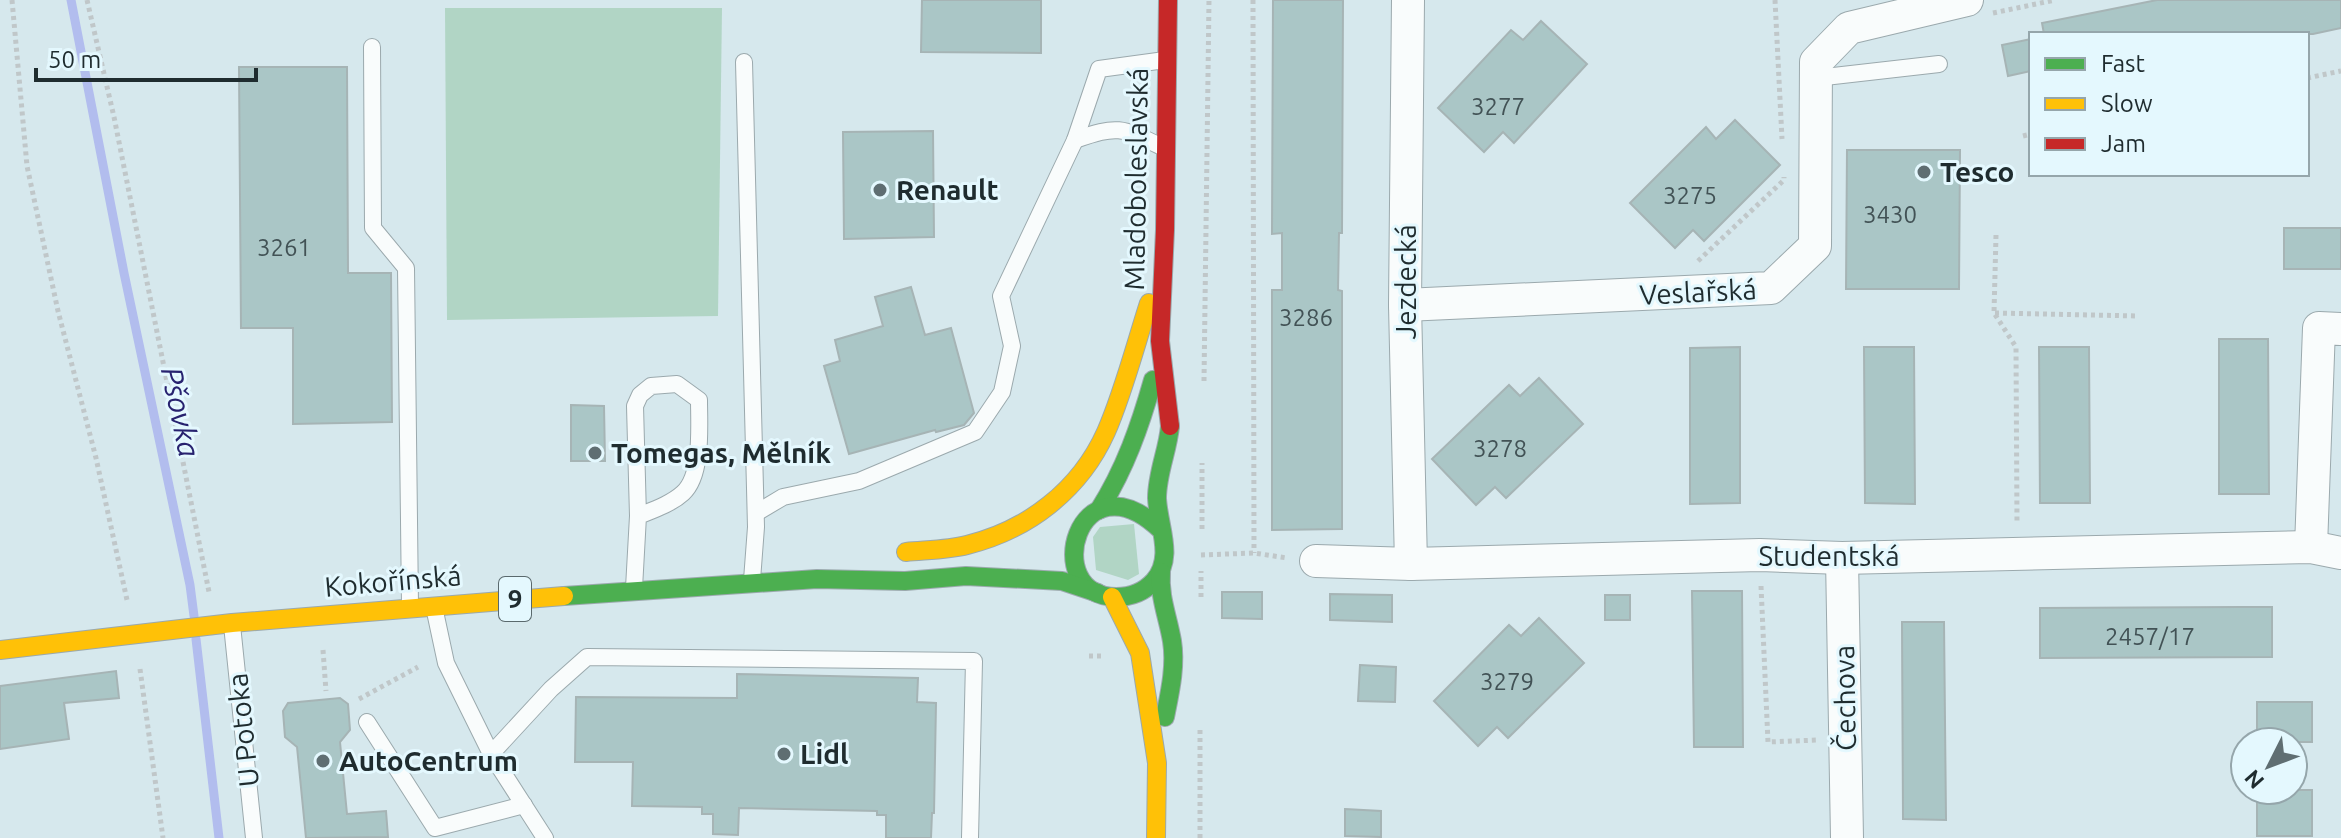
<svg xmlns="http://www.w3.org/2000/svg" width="2341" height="838" viewBox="0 0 2341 838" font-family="Ubuntu,sans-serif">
<rect width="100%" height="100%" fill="#d6e8ed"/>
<g fill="#b1d5c5">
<polygon points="445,8 722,8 718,316 447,320"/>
<polygon points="1134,524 1139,574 1128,580 1096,570 1093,537 1100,527"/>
</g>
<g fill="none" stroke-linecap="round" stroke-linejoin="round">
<g stroke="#b2bdee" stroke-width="9">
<polyline points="71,0 124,273 190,585 194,616"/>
<polyline points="196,639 219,838"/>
</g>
</g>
<g fill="#aac6c6" stroke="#a6b4b5" stroke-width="2">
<polygon points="922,0 1041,0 1041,53 921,52"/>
<polygon points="1273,0 1343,0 1342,233 1339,233 1338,290 1342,291 1342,529 1272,530 1272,290 1282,290 1282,233 1272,234"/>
<polygon points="2157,0 2341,0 2341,28 2313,34 2044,34 2042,23"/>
<polygon points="1541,21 1587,64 1514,143 1503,132 1484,152 1438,108 1511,30 1523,40"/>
<polygon points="2031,39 2031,71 2008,76 2002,45"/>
<polygon points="239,67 347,67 348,273 391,273 392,422 293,424 293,328 241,328"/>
<polygon points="1735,120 1780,165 1704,241 1693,230 1675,248 1630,203 1706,127 1716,139"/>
<polygon points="933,131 934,237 844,239 843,132"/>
<polygon points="1960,150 1959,289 1846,289 1847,150"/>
<rect x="2284" y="228" width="57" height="41"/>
<polygon points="911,287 925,335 951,328 974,413 964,425 936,432 935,430 849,454 824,366 840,361 835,340 883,326 875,297"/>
<polygon points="2219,339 2268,339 2269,494 2219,494"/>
<polygon points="1740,347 1740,503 1690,504 1690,348"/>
<polygon points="1864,347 1914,347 1915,504 1865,503"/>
<polygon points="2039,347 2089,347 2090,503 2040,503"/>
<polygon points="1539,378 1583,424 1506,498 1495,487 1476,505 1432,459 1509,385 1520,396"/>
<polygon points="571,405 604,406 605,461 571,461"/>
<polygon points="1692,591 1742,591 1743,747 1694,747"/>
<polygon points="1222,592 1262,592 1262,619 1222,618"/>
<polygon points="1330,594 1392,595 1392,622 1330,620"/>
<rect x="1605" y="595" width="25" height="25"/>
<polygon points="2239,607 2272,607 2272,657 2040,658 2040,608"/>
<polygon points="1539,618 1584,663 1508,738 1497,727 1478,746 1434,701 1509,625 1521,636"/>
<polygon points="1902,622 1944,622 1946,820 1903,819"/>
<polygon points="1360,665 1396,667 1395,702 1358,701"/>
<polygon points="116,671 119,698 64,703 69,739 0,749 0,686"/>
<polygon points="737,674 918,678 917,702 936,703 934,813 932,813 931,838 886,838 886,815 877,815 877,811 739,808 738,835 713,834 713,814 702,814 702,807 632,806 633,762 575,762 576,697 737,698"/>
<polygon points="340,698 348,704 350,730 340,742 347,814 386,811 388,837 306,838 297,747 285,737 283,711 288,703"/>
<rect x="2257" y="702" width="55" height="40"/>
<rect x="2257" y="790" width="55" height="46"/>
<polygon points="1345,809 1381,811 1381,837 1345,836"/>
</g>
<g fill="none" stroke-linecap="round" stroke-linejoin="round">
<defs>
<g id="lane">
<polyline points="372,47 373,228 406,268 410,605"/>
<polyline points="744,62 756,527 752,580"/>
<polyline points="1816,78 1939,64"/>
<path d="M1075,140C1118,125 1121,127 1162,147"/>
<polyline points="756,513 783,497 859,481 975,432 1002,392 1012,346 1001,296 1075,140 1099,69 1165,60"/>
<path d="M634,588L638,516L635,406L640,395L651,386L677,384L699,400C699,425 703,475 683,493C671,504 653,510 638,516"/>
<polyline points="434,607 446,663 491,754 545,838"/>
<polyline points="232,625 254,838"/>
<polyline points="367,722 435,828 524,805"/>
<polyline points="491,754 551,689 587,657 974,661 970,838"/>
</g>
<g id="street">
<polyline points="1408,0 1405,305 1411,564"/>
<polyline points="1405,305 1771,288 1815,246 1816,62 1849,28 1967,0"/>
<polyline points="2311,547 2319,328 2341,329"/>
<polyline points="1842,558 1847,838"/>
<polyline points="1316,561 1411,564 1760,555 1842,558 2311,547 2341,553"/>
</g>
<g id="fast">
<path d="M1099,510C1125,469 1140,426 1153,380"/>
<path d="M1161,530C1078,451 1038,596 1116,597C1130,597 1144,592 1154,581C1175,557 1158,526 1157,498C1157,473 1168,450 1170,426"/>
<path d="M1161,572C1159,597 1168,617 1172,641C1176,666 1170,692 1165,717"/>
<polyline points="564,596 817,579 905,581 966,576 1062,581 1098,593"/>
</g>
<g id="slow">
<path d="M906,552C926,550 948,550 967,545C1028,530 1080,490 1106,432C1123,394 1136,343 1149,303"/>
<polyline points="1112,597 1140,653 1157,763 1156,838"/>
<polyline points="0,650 232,623 564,596"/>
</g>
<polyline id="jam" points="1168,0 1165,230 1160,341 1170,426"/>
</defs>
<use href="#lane" stroke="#9ba9ad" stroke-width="18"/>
<use href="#street" stroke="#9ba9ad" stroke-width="34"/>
<use href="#fast" stroke="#9ba9ad" stroke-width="20"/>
<use href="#slow" stroke="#9ba9ad" stroke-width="20"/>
<use href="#jam" stroke="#9ba9ad" stroke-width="20"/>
<g stroke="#c0c7c9" stroke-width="5" stroke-dasharray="4 4" stroke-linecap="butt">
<polyline points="12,0 27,166 58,311 96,458 127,600"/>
<polyline points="87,0 114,117 209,592"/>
<polyline points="1253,0 1254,553"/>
<polyline points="1775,0 1782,139"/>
<polyline points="1993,13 2055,0"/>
<polyline points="2307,78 2341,71"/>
<polyline points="2023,136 2031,134"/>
<polyline points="1996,235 1994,313 2016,347 2017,524"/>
<polyline points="1698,261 1784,180 1784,177"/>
<polyline points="1995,313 2137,316"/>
<polyline points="1204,381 1209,0"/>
<polyline points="1202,529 1202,463"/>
<polyline points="1201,555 1254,553 1287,558"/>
<polyline points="1761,586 1768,742 1818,740"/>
<polyline points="1201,597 1201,571"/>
<polyline points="323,650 326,691"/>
<polyline points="1089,656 1102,656"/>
<polyline points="140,669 163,838"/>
<polyline points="359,699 418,667"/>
<polyline points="1200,838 1200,727"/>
</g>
<use href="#lane" stroke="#f9fcfc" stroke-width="16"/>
<use href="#street" stroke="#f9fcfc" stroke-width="32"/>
<use href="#fast" stroke="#4caf50" stroke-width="18"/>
<use href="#slow" stroke="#ffc107" stroke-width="18"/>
<use href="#jam" stroke="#c62828" stroke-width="18"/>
</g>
<g fill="#5f6e72" stroke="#e4f8fe" stroke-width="3">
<circle cx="1924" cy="172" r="8"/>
<circle cx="880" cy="190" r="8"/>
<circle cx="595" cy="453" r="8"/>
<circle cx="784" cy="754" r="8"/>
<circle cx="323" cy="761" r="8"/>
</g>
<g text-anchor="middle" stroke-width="6" stroke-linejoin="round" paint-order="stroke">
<g font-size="24" fill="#425255">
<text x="1498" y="115">3277</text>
<text x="1690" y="204">3275</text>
<text x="1890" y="223">3430</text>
<text x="284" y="256">3261</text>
<text x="1306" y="326">3286</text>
<text x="1500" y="457">3278</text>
<text x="2150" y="645">2457/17</text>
<text x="1507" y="690">3279</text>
</g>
<rect fill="#e4f8fe" stroke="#5a696d" stroke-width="2" x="499" y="577" width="32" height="44" rx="6"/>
<g font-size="26" font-weight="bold" fill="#1f2c2f">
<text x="515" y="608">9</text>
</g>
<g font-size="28" font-weight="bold" fill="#1f2c2f" stroke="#e4f8fe" text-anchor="start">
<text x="1940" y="182">Tesco</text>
<text x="896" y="200">Renault</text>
<text x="611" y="463">Tomegas, Mělník</text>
<text x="800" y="764">Lidl</text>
<text x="339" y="771">AutoCentrum</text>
</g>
<g font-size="28" fill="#1f2c2f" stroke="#e4f8fe">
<text transform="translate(1136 179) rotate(-89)" y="10">Mladoboleslavská</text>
<text transform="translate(1406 282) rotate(-90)" y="10">Jezdecká</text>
<text transform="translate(1698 292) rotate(-3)" y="10">Veslařská</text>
<text x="1829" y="566">Studentská</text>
<text transform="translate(393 581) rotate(-5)" y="10">Kokořínská</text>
<text transform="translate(1845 698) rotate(-91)" y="10">Čechova</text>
<text transform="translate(243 730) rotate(-96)" y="10">U Potoka</text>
</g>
<g font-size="30" font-style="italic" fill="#27226f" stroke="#e4f8fe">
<text transform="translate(180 412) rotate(78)" y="10">Pšovka</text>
</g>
</g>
<rect x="2029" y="32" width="280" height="144" fill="#e4f8fe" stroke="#95a6ab" stroke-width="2"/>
<rect x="2045" y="58" width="40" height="12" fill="#4caf50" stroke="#95a6ab" stroke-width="2"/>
<text x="2101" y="72" font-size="24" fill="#1f2c2f">Fast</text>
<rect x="2045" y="98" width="40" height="12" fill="#ffc107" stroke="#95a6ab" stroke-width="2"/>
<text x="2101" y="112" font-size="24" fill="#1f2c2f">Slow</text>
<rect x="2045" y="138" width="40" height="12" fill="#c62828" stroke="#95a6ab" stroke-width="2"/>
<text x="2101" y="152" font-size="24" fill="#1f2c2f">Jam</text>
<g transform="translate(2269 766) rotate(228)"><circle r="38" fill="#e4f8fe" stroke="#95a6ab" stroke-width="2"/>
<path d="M0-6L14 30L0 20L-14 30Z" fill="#5f6e72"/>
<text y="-12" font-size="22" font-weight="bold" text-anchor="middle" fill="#1f2c2f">N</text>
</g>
<path d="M36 68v12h220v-12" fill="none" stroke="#1f2c2f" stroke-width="4"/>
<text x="48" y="68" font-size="24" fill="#1f2c2f" stroke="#e4f8fe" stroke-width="6" paint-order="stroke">50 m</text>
</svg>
